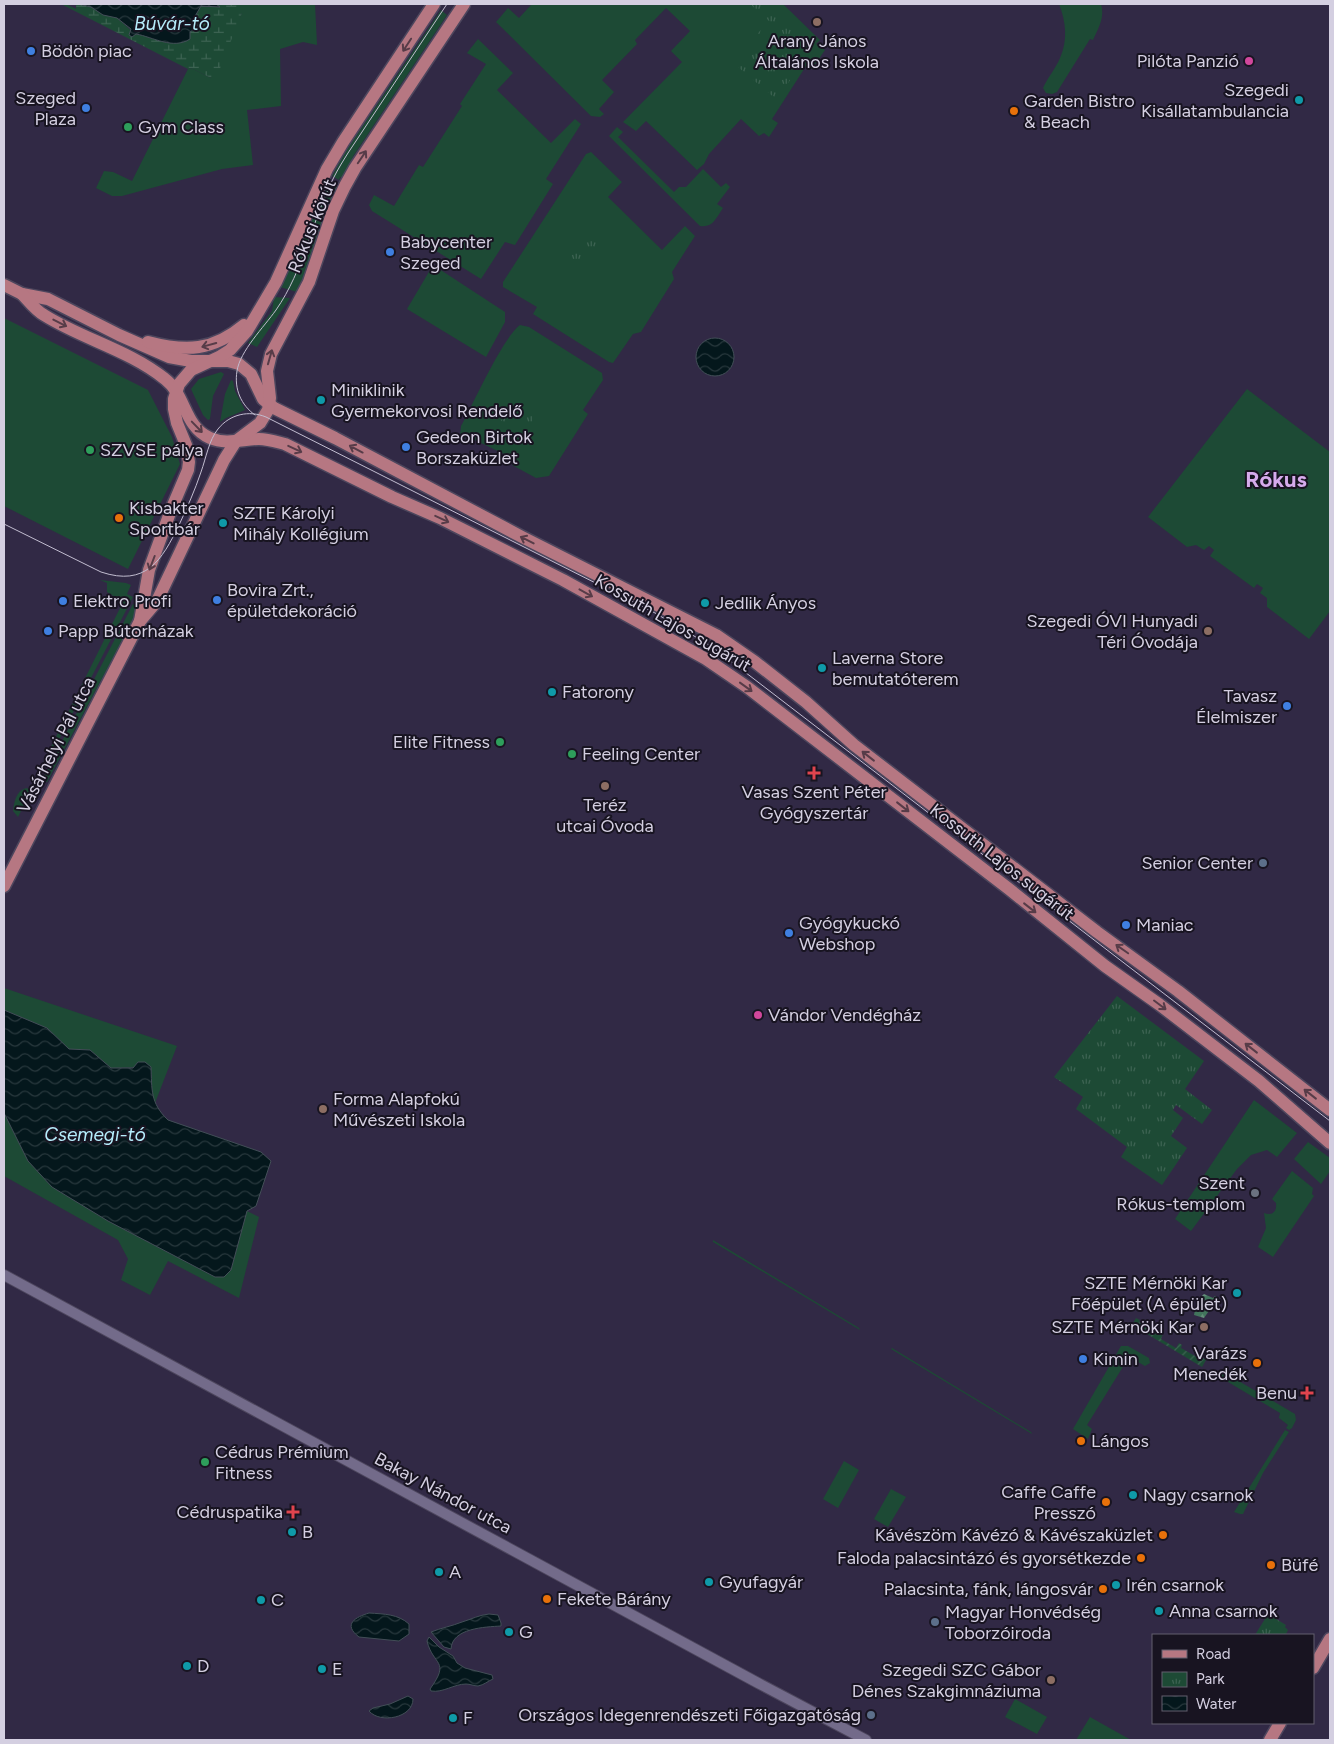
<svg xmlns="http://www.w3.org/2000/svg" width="1334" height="1744" viewBox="0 0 1334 1744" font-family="Figtree,sans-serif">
<defs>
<pattern id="forest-firs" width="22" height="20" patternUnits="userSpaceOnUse" patternTransform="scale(1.25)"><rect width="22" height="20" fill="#42755c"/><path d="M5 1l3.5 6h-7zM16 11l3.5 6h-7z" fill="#658e7b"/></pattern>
<pattern id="wetland-marsh" width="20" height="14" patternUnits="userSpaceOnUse" patternTransform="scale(1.25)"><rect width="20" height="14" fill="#1d4a35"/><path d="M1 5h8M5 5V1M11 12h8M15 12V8" fill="none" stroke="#3d6352"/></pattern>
<pattern id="park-tufts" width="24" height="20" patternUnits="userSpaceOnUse" patternTransform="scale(1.25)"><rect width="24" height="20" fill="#1d4a35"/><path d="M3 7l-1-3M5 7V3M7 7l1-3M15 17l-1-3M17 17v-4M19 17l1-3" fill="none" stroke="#3d6352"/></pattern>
<pattern id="garden-furrows" width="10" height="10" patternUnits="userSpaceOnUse" patternTransform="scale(1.25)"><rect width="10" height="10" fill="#1d4a35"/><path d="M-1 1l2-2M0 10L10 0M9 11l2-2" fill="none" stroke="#3d6352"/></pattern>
<pattern id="water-waves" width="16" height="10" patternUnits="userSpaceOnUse" patternTransform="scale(1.25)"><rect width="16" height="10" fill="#04171c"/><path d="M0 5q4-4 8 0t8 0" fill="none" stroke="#28383d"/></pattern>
</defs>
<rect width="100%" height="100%" fill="#312945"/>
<g fill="#1d4a35">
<polygon points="242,4 315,4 317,45 303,42 280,49 281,106 247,110 253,165 222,169 122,196 112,196 96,188 104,171 113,172 132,181 188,69 191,68 211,78 242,13"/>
<polygon points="532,4 783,4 820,40 816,44 825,50 812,69 806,66 772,119 778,123 769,137 764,133 759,136 741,119 709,154 704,164 697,170 646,121 636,131 623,122 682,62 671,51 690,31 666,8 635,40 637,44 602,80 614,92 599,109 604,114 600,117 591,116 496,22 508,8 519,18"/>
<path d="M1059,4H1101C1105,17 1099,27 1093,40L1090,39L1057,92L1052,94L1046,93L1043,88C1048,77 1056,68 1060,58C1068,40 1066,22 1059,4Z"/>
<polygon points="441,10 447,15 354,155 342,178 340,177 339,180 332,176 346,151"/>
<polygon points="478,39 513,73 497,90 551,143 575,119 581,124 546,179 553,184 515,245 505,242 481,279 372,211 369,205 374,195 394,206 419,165 423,167 462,106 460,104 486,64 467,53"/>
<path d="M617,127L623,132L618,137L674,192L679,187H686L703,169L721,187L726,183L730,187L717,204L723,208C716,218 713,228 700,226L609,136Z"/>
<polygon points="591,152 622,182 608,197 662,250 685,226 695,236 672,272 674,279 641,332 633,334 613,363 609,362 533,314 537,307 503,287 503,282 586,154"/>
<polygon points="329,183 337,186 305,272 306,273 297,292 280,287"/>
<polygon points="433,265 505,312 505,322 486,357 407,309"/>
<polygon points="274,297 290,298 257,347 248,343 272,311"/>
<polygon points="4,318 148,390 172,437 180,464 128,569 4,506"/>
<path d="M520,325L529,327L602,373L603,380L583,410L588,414L549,476L536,478L512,465L515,459L466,436L464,439L460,436L461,426C473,404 503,337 520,325Z"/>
<polygon points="221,372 224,374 213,396 210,419 208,420 203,415 191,389 199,379"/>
<polygon points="231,380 233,381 235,391 245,410 226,418 220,422 225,394"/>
<polygon points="1247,389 1330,452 1330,611 1309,639 1267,607 1267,598 1260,593 1263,588 1257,584 1254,588 1210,556 1214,550 1209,546 1204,550 1196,545 1187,547 1148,517"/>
<polygon points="100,580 126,583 131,585 127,594 133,597 39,778 38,773 123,602 107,592 107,583"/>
<polygon points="133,604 140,607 47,782 41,782"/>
<path d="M26,788L32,790L18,817L13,811C14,802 16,791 26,788Z"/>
<polygon points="4,988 177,1046 155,1103 152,1098 151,1067 111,1068 90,1050 69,1049 47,1028 4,1010"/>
<polygon points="1254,1100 1297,1133 1277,1157 1267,1150 1251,1155 1237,1169 1191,1231 1175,1219"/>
<polygon points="4,1113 28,1161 52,1187 108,1221 215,1277 231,1270 247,1211 259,1217 239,1298 168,1261 150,1295 121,1280 128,1259 118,1240 4,1176"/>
<polygon points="1308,1142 1330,1158 1330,1171 1321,1184 1294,1159"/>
<path d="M1292,1171L1313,1188L1312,1194L1314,1196L1273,1257L1258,1247L1266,1228L1264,1213C1272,1216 1277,1212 1276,1203L1272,1199Z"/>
<polygon points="713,1240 859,1328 860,1330 713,1242"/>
<polygon points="1121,1346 1128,1346 1149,1358 1150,1363 1145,1366 1129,1357 1087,1425 1092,1429 1088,1439 1073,1429"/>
<polygon points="892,1348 1031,1432 1032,1434 891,1349"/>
<polygon points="1225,1373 1295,1414 1296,1420 1292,1428 1289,1430 1286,1428 1288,1425 1279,1418 1280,1413 1218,1376 1221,1374"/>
<polygon points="1285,1430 1289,1432 1263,1473 1243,1514 1240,1514 1234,1512"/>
<polygon points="844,1461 859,1470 838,1508 823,1499"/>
<polygon points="891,1489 906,1497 888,1527 874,1519"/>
<polygon points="1015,1699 1047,1717 1037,1734 1005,1717"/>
<polygon points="1090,1717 1131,1740 1076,1740"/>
</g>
<path fill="url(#forest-firs)" d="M1204,1294L1213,1298L1215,1296L1218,1298L1204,1318L1194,1315C1196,1306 1197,1300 1204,1294Z"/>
<polygon fill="url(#wetland-marsh)" points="61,4 66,4 76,9 76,4 91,7 103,15 117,18 135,34 145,35 190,32 194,19 201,6 219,7 216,4 242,4 242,13 217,76 211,78 191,68 188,69"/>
<g fill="url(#park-tufts)">
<polygon points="750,4 768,4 814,48 808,56"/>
<polygon points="768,22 806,56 777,100 732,62"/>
<polygon points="583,233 599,242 586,262 571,270 563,265 565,257"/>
<polygon points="517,401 536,412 528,432 501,421 508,405"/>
<polygon points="1117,996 1204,1061 1185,1089 1212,1110 1202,1124 1176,1105 1173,1110 1183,1118 1171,1136 1187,1148 1162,1185 1121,1157 1127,1147 1076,1109 1083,1097 1054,1077"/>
<polygon points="1268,1614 1286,1625 1285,1627 1288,1630 1286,1634 1288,1635 1255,1635"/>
</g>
<polygon fill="url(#garden-furrows)" points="1136,1318 1140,1320 1139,1322 1159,1334 1160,1332 1163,1334 1161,1339 1176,1348 1179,1343 1182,1345 1181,1348 1202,1360 1203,1358 1206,1360 1202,1367 1132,1325"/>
<g fill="url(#water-waves)" stroke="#424e57">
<path d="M79,4H216L220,7L201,6L194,18L198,27L190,32V39C173,50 153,37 136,34L132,37L129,35L131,29L117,18L103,15L91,7Z"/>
<circle cx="715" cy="357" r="19"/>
<path d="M4,1010L47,1028L69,1049L90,1050L111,1068H133L138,1062H145L151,1067C152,1089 150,1103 168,1120L261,1152L271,1161L256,1206L247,1211L231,1270L224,1277H215L108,1221L52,1187L28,1161L4,1113Z"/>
<path d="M369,1613C384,1614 398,1614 409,1624V1634L399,1641L359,1637C342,1624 356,1617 369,1613Z"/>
<path d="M489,1614L498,1615L501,1623V1626C485,1627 452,1628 451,1649L444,1647L431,1632C441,1628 452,1626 462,1622C472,1619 479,1615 489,1614Z"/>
<path d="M429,1637L439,1647L453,1656L457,1663L465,1668L492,1675L493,1679C488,1681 484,1685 478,1686C474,1686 470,1684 466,1684C454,1684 443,1693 431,1691L430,1689C451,1660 433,1666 427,1641Z"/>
<path d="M408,1696L413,1699C413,1718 380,1724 369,1711L373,1708L390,1704Z"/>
</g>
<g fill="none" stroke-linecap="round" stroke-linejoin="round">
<defs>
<polyline id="minor" points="4,1275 758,1683 866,1740"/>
<g id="major">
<polyline points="4,285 22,294 48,299 119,335 169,357 191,361 228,361 239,364 251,374 263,399 274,408 335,438 522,537 716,635 755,662 806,702 854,745 889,772 1097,932 1178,991 1330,1110"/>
<path d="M22,294C28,300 35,310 44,315C82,339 129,350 165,379C186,395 184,427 210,438C226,445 243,439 259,439C268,439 277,442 285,444L392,497L440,518L563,580L706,659L747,687L1009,889L1105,966L1160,1005L1259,1081L1330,1143"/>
<path d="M148,342C186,352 213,351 244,325"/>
<polyline points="140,621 149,570 171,510 188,470 189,462 186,445 177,423 174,409 174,399 179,384 191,370 219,357 230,350 247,331 276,282 327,169 343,142 434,4"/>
<polyline points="4,886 140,621 157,601 224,460 236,441 260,423 268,410 270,398 267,371 271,354 309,282 333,211 345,186 355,168 464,4"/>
<polyline points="1313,1668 1330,1639"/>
<polyline points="1270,1740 1280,1723"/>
</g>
</defs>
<use href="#minor" stroke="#4d465d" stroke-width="12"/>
<use href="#major" stroke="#4d465d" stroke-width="15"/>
<use href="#minor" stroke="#736b8a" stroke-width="10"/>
<use href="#major" stroke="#b67782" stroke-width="12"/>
<g stroke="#c2bdd0" stroke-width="1">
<path d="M255,415C241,405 234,389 237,371C240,351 264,327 276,310C304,270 312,220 334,177C338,169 343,161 348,153L447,4"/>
<path d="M4,524L101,572C146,587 162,560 179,525C187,508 195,490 201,472C206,458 209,440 218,429C230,414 249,410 266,417L655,613L711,646L1330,1121"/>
</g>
</g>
<defs><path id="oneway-shaft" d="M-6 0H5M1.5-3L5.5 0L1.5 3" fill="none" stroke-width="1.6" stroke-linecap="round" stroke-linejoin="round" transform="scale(1.25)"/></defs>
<g stroke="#573c48">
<use href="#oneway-shaft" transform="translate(407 45) rotate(123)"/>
<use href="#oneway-shaft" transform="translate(362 157) rotate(-56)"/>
<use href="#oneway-shaft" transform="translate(60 323) rotate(27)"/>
<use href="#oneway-shaft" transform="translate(209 345) rotate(165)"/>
<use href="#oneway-shaft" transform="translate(270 357) rotate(-74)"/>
<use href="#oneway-shaft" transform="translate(197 427) rotate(46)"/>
<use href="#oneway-shaft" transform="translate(295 449) rotate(25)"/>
<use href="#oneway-shaft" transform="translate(356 449) rotate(-152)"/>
<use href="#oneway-shaft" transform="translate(442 519) rotate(25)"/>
<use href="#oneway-shaft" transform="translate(527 540) rotate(-153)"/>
<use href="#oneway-shaft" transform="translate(152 563) rotate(111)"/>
<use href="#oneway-shaft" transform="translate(586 593) rotate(29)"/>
<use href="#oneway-shaft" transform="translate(746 687) rotate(36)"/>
<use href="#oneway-shaft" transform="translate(868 756) rotate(-142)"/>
<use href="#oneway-shaft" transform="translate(903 807) rotate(38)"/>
<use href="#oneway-shaft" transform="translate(1030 908) rotate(38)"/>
<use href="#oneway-shaft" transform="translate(1122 949) rotate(-145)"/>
<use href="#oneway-shaft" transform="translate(1160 1005) rotate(37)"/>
<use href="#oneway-shaft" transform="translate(1251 1048) rotate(-142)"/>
<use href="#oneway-shaft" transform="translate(1310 1094) rotate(-142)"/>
</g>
<g fill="#8d6e63" stroke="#181421" stroke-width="2">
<circle cx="817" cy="22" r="5"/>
<circle cx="1208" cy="631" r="5"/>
<circle cx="605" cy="786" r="5"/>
<circle cx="323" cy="1109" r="5"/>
<circle cx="1204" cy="1327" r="5"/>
<circle cx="1051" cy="1680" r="5"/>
</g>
<g fill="#3f7fe0" stroke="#181421" stroke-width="2">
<circle cx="31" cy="51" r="5"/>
<circle cx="86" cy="108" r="5"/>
<circle cx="390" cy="252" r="5"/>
<circle cx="406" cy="447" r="5"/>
<circle cx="217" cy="600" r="5"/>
<circle cx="63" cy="601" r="5"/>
<circle cx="48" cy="631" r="5"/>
<circle cx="1287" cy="706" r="5"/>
<circle cx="1126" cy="925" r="5"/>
<circle cx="789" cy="933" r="5"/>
<circle cx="1083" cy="1359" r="5"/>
</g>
<g fill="#d1479c" stroke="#181421" stroke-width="2">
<circle cx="1249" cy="61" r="5"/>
<circle cx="758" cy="1015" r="5"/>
</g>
<g fill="#0f9aa8" stroke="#181421" stroke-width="2">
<circle cx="1299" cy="100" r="5"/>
<circle cx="321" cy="400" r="5"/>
<circle cx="223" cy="523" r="5"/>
<circle cx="705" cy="603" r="5"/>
<circle cx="822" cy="668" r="5"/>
<circle cx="552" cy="692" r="5"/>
<circle cx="1237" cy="1293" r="5"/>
<circle cx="1133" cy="1495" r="5"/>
<circle cx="292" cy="1532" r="5"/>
<circle cx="439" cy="1572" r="5"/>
<circle cx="709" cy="1582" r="5"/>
<circle cx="1116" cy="1585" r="5"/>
<circle cx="261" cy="1600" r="5"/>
<circle cx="1159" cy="1611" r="5"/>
<circle cx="509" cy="1632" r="5"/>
<circle cx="187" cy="1666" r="5"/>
<circle cx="322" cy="1669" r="5"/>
<circle cx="453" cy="1718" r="5"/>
</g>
<g fill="#e8710a" stroke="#181421" stroke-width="2">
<circle cx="1014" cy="111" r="5"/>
<circle cx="119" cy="518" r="5"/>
<circle cx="1257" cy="1363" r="5"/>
<circle cx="1081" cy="1441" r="5"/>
<circle cx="1106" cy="1502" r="5"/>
<circle cx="1163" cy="1535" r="5"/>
<circle cx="1141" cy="1558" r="5"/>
<circle cx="1271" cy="1565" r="5"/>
<circle cx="1103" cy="1589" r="5"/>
<circle cx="547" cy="1599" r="5"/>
</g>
<g fill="#2e9e5b" stroke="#181421" stroke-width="2">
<circle cx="128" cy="127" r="5"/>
<circle cx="90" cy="450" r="5"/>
<circle cx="500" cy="742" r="5"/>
<circle cx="572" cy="754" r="5"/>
<circle cx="205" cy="1462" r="5"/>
</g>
<g fill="#e0444e" stroke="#181421" stroke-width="2">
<path d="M811.5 765.5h5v5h5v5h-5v5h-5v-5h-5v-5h5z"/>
<path d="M1304.5 1385.5h5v5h5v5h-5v5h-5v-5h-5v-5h5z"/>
<path d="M290.5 1504.5h5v5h5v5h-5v5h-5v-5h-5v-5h5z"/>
</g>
<g fill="#5c6f8a" stroke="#181421" stroke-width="2">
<circle cx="1263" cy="863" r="5"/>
<circle cx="935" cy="1622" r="5"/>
<circle cx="871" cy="1715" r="5"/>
</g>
<circle fill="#6b7280" stroke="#181421" stroke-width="2" cx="1255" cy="1193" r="5"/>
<g text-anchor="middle" stroke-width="4" stroke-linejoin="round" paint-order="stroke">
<g font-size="18" fill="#d4cfe1" stroke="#181421" text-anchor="start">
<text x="817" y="47" text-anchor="middle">Arany János<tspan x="817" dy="21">Általános Iskola</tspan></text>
<text x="41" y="57">Bödön piac</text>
<text x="1239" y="67" text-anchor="end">Pilóta Panzió</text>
<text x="1289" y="96" text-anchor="end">Szegedi<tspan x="1289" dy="21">Kisállatambulancia</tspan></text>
<text x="76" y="104" text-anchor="end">Szeged<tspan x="76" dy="21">Plaza</tspan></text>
<text x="1024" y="107">Garden Bistro<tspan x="1024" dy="21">&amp; Beach</tspan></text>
<text x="138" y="133">Gym Class</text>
<text x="400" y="248">Babycenter<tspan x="400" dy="21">Szeged</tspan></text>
<text x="331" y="396">Miniklinik<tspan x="331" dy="21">Gyermekorvosi Rendelő</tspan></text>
<text x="416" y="443">Gedeon Birtok<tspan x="416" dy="21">Borszaküzlet</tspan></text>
<text x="100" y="456">SZVSE pálya</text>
<text x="129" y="514">Kisbakter<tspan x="129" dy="21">Sportbár</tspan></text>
<text x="233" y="519">SZTE Károlyi<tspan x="233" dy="21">Mihály Kollégium</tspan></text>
<text x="227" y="596">Bovira Zrt.,<tspan x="227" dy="21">épületdekoráció</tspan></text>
<text x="73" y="607">Elektro Profi</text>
<text x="715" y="609">Jedlik Ányos</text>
<text x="1198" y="627" text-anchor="end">Szegedi ÓVI Hunyadi<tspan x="1198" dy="21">Téri Óvodája</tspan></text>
<text x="58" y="637">Papp Bútorházak</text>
<text x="832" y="664">Laverna Store<tspan x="832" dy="21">bemutatóterem</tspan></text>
<text x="562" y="698">Fatorony</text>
<text x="1277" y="702" text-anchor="end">Tavasz<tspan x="1277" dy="21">Élelmiszer</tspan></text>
<text x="490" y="748" text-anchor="end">Elite Fitness</text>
<text x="582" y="760">Feeling Center</text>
<text x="814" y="798" text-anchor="middle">Vasas Szent Péter<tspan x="814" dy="21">Gyógyszertár</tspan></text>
<text x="605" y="811" text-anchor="middle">Teréz<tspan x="605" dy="21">utcai Óvoda</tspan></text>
<text x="1253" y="869" text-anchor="end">Senior Center</text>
<text x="799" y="929">Gyógykuckó<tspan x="799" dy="21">Webshop</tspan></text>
<text x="1136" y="931">Maniac</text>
<text x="768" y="1021">Vándor Vendégház</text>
<text x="333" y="1105">Forma Alapfokú<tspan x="333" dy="21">Művészeti Iskola</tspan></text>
<text x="1245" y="1189" text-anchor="end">Szent<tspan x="1245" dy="21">Rókus-templom</tspan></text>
<text x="1227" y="1289" text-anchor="end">SZTE Mérnöki Kar<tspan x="1227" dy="21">Főépület (A épület)</tspan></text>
<text x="1194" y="1333" text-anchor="end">SZTE Mérnöki Kar</text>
<text x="1247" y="1359" text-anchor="end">Varázs<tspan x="1247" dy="21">Menedék</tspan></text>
<text x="1093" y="1365">Kimin</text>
<text x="1297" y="1399" text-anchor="end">Benu</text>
<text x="1091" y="1447">Lángos</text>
<text x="215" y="1458">Cédrus Prémium<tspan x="215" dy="21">Fitness</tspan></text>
<text x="1096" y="1498" text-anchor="end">Caffe Caffe<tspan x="1096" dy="21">Presszó</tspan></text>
<text x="1143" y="1501">Nagy csarnok</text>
<text x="283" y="1518" text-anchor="end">Cédruspatika</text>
<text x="302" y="1538">B</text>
<text x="1153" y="1541" text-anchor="end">Kávészöm Kávézó &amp; Kávészaküzlet</text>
<text x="1131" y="1564" text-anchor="end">Faloda palacsintázó és gyorsétkezde</text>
<text x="1281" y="1571">Büfé</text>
<text x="449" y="1578">A</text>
<text x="719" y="1588">Gyufagyár</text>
<text x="1126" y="1591">Irén csarnok</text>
<text x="1093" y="1595" text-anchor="end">Palacsinta, fánk, lángosvár</text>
<text x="557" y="1605">Fekete Bárány</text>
<text x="271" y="1606">C</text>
<text x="1169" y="1617">Anna csarnok</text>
<text x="945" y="1618">Magyar Honvédség<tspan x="945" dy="21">Toborzóiroda</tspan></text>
<text x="519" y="1638">G</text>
<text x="197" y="1672">D</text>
<text x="332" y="1675">E</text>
<text x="1041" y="1676" text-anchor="end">Szegedi SZC Gábor<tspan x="1041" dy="21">Dénes Szakgimnáziuma</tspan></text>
<text x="861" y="1721" text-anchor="end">Országos Idegenrendészeti Főigazgatóság</text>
<text x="463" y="1724">F</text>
</g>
<g font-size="18" fill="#d4cfe1" stroke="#181421">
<text transform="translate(312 226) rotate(-68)" y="6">Rókusi körút</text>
<text transform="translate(673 623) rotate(30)" y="6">Kossuth Lajos sugárút</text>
<text transform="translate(56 745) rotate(-63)" y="6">Vásárhelyi Pál utca</text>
<text transform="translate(1002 862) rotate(38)" y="6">Kossuth Lajos sugárút</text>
<text transform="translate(443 1493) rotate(28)" y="6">Bakay Nándor utca</text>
</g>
<g font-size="19" font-style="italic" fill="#b5ecfb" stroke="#181421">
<text x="172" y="30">Búvár-tó</text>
<text x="95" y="1141">Csemegi-tó</text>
</g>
<g font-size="22" font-weight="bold" fill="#d6abec" stroke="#181421">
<text x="1276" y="487">Rókus</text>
</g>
</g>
<rect width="1334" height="1744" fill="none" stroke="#d4cfe1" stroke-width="10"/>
<rect x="1152" y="1634" width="162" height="90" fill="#181421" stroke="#635f6e"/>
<rect x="1162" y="1650" width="25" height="8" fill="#b67782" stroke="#635f6e"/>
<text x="1196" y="1659" font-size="15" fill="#d4cfe1">Road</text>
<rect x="1162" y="1672" width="25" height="15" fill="url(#park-tufts)" stroke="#635f6e"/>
<text x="1196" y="1684" font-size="15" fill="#d4cfe1">Park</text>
<rect x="1162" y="1696" width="25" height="15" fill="url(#water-waves)" stroke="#635f6e"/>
<text x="1196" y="1709" font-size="15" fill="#d4cfe1">Water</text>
</svg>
